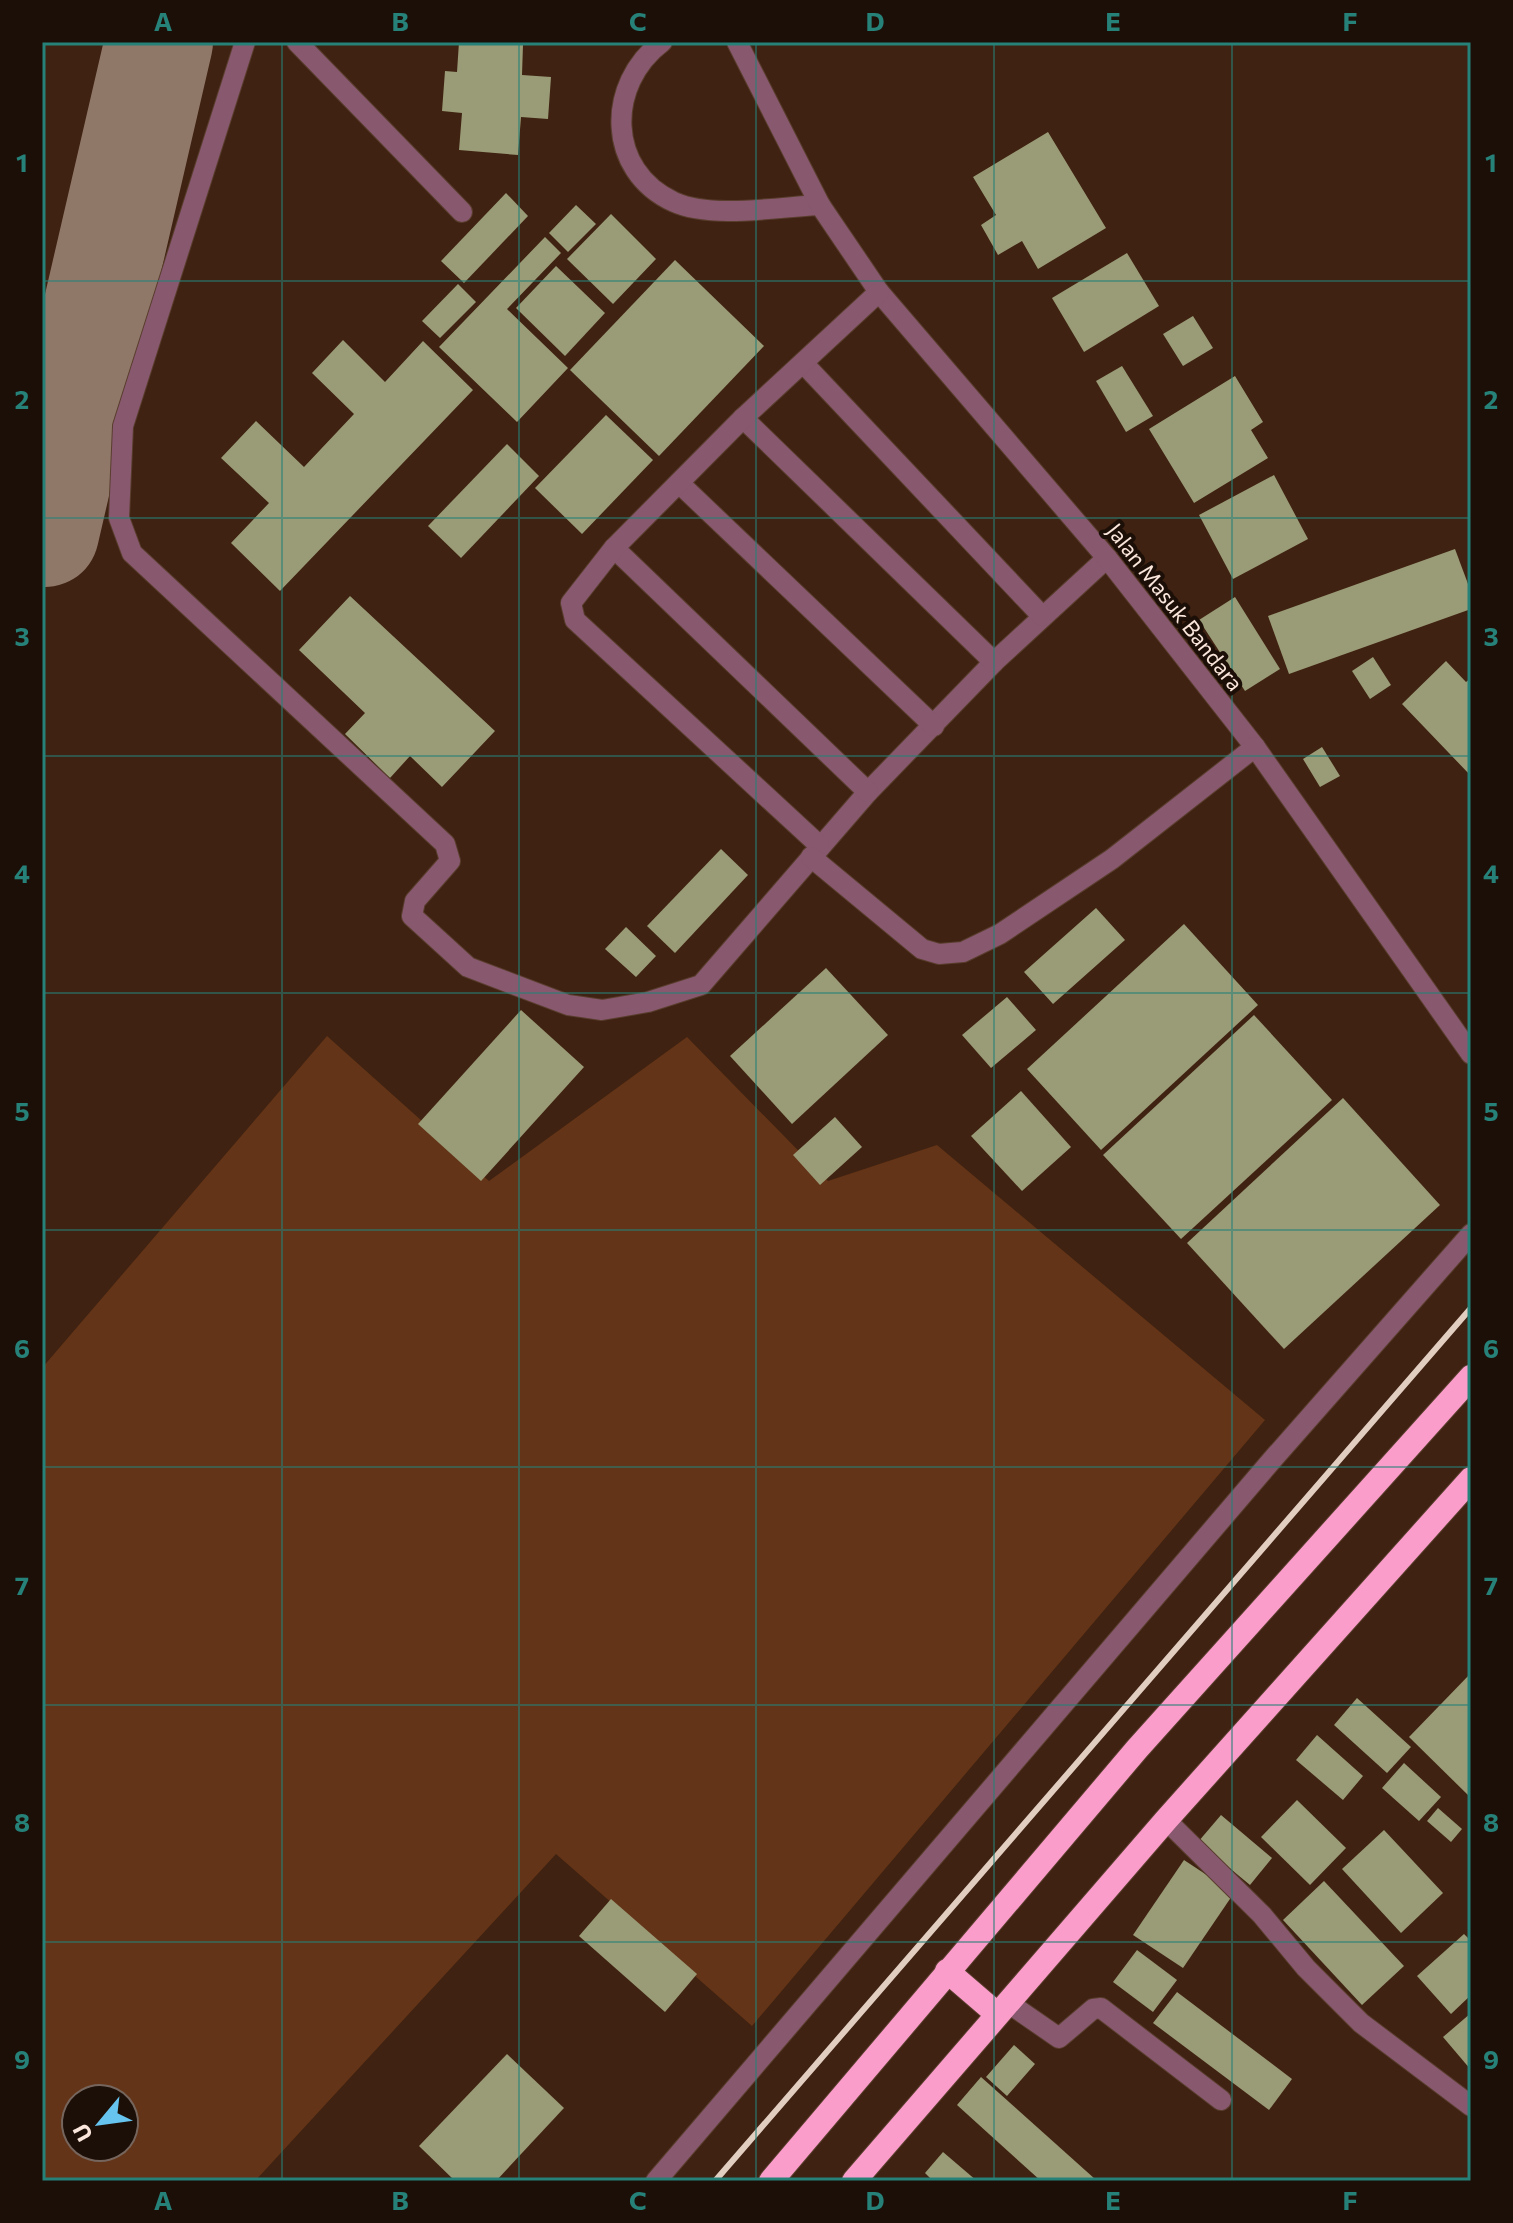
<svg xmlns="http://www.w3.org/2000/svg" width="1513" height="2223" viewBox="0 0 1513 2223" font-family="Commissioner,sans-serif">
<rect width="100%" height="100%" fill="#3f2211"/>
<path fill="#633417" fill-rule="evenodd" d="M327,1036L489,1181L687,1037L828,1181L937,1145L1265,1420L752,2026L556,1854L255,2181H42V1368ZM76,2099H124V2147H76Z"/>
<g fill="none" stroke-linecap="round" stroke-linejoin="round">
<polyline stroke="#907869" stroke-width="108" points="45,533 159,42"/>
</g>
<g fill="#9a9b77">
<polygon points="459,42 523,45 522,75 551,77 548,119 521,117 518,155 459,150 462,113 442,111 445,71 457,72"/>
<polygon points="1048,132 1106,228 1038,269 1022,241 998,255 981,225 996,215 973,177"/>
<polygon points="506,193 528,216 464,283 441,261"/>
<polygon points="576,205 596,224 568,252 549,233"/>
<polygon points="611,214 656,259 613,304 567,259"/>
<polygon points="545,237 561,253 507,309 568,368 517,422 439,347"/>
<polygon points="1127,253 1159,306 1084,352 1052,298"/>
<polygon points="675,260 764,346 659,456 570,370"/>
<polygon points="556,266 605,313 565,356 516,308"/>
<polygon points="458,284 476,302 440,338 422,321"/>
<polygon points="1193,316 1213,348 1183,366 1163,334"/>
<polygon points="343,340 385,382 423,341 473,390 280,591 231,543 269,503 221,458 256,421 304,467 354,414 312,373"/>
<polygon points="1122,366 1153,416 1126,432 1096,381"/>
<polygon points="1235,376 1263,422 1251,430 1268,458 1194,503 1149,429"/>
<polygon points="606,415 653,460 582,534 535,488"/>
<polygon points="507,444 539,476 461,558 428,526"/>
<polygon points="1274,475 1308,539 1233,579 1199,515"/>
<polygon points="1455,549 1471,592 1471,609 1289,674 1268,616"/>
<polygon points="350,596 495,731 442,787 410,756 390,778 345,734 365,713 299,650"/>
<polygon points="1235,597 1280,669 1245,691 1199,620"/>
<polygon points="1373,657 1391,685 1370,699 1352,671"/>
<polygon points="1446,661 1466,682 1471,678 1471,776 1402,704"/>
<polygon points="1322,747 1340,776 1320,787 1303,759"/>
<polygon points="721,849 748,875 675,953 647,926"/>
<polygon points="1096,908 1125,940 1053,1004 1024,972"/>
<polygon points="1184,924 1258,1005 1101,1150 1027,1069"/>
<polygon points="626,927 656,956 636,977 605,949"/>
<polygon points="826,968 888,1035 792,1124 730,1056"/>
<polygon points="1007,997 1036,1030 991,1068 962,1035"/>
<polygon points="521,1010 584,1067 481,1181 418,1124"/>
<polygon points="1254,1015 1332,1100 1181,1239 1103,1155"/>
<polygon points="1021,1091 1071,1147 1022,1191 971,1136"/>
<polygon points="1343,1098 1440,1205 1284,1349 1187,1243"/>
<polygon points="835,1117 862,1147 820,1185 793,1155"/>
<polygon points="1471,1673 1471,1798 1409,1737"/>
<polygon points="1357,1698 1411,1747 1387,1773 1334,1725"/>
<polygon points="1317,1735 1363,1776 1343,1800 1296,1760"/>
<polygon points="1404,1763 1441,1797 1419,1821 1382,1788"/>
<polygon points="1297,1800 1346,1848 1310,1885 1261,1837"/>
<polygon points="1438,1808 1462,1829 1451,1842 1427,1821"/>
<polygon points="1221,1815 1272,1858 1250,1885 1198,1842"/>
<polygon points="1384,1830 1443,1893 1401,1933 1342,1869"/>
<polygon points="1184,1860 1234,1893 1183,1968 1133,1935"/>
<polygon points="1324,1881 1404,1966 1362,2005 1283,1920"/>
<polygon points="611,1899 697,1974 665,2012 579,1936"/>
<polygon points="1464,1934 1471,1941 1471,1995 1451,2014 1417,1976"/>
<polygon points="1137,1950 1177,1980 1153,2012 1113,1982"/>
<polygon points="1177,1992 1292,2079 1269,2110 1153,2023"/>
<polygon points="1471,2013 1471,2070 1443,2037"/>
<polygon points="1014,2045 1035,2064 1007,2096 986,2077"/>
<polygon points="507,2054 564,2108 496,2181 455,2181 419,2146"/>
<polygon points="981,2077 1095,2179 1093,2181 1041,2181 957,2105"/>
<polygon points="943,2152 977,2181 933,2181 925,2173"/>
</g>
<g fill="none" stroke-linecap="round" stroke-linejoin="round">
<defs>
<g id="lane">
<polyline points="245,42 123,426 119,518 132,553 445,844 450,861 415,901 412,916 468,967 568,1005 602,1010 648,1002 701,985 868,792 994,662 1107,558"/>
<polyline points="297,42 462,212"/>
<path d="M662,42C606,84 606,171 674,202C711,219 779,207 820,205"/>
<polyline points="737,42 820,205 879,292 1107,558 1255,747 1471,1054"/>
<polyline points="804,364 1042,616"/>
<polyline points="743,418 994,662"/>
<polyline points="679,483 934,726"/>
<polyline points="614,548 868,792"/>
<polyline points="819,845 575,620 571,603 614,548 743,418 879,292"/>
<polyline points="811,857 922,949 939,954 963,952 1000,934 1112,859 1255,747"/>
<polyline points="1007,2002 1059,2038 1093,2009 1101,2008 1221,2100"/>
</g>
<g id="street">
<polyline points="1166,1820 1262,1915 1306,1968 1361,2023 1471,2106"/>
<polyline points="656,2181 1272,1460 1471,1234"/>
</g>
<g id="highway">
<polyline points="947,1971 997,2014"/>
<polyline points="771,2181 1137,1749 1471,1377"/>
<polyline points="854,2181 1166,1820 1471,1479"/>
</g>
</defs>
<use href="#lane" stroke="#593d2d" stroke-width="22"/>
<use href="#street" stroke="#593d2d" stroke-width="22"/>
<use href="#highway" stroke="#593d2d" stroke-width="26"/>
<use href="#lane" stroke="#87586e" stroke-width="20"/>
<use href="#street" stroke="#87586e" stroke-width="20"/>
<use href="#highway" stroke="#fb9dca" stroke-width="24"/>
<polyline stroke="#e2cdc1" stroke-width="6" points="715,2181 1471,1308"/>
</g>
<path fill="none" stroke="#268179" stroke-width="2" stroke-opacity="0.55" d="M282,42V2181M519,42V2181M756,42V2181M994,42V2181M1232,42V2181M42,281H1471M42,518H1471M42,756H1471M42,993H1471M42,1230H1471M42,1467H1471M42,1705H1471M42,1942H1471"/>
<g text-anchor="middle" stroke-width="8" stroke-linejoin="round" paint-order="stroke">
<g font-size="22" fill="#fae6db" stroke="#1c0f08">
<text transform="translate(1175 607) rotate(52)" y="8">Jalan Masuk Bandara</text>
</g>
</g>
<rect width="1513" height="2223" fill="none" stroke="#1c0f08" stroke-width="88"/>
<g transform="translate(100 2123) rotate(241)"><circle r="38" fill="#1c0f08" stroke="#75655c" stroke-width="2"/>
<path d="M0-6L14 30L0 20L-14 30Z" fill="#66c4ef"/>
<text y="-12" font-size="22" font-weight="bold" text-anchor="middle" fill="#fae6db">U</text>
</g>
<rect x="44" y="44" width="1425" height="2135" fill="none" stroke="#268179" stroke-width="3"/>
<g font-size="26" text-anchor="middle" font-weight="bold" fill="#268179">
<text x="163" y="31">A</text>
<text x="400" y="31">B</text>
<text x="638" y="31">C</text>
<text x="875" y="31">D</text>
<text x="1113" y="31">E</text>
<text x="1350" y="31">F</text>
<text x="22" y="172">1</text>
<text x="1491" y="172">1</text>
<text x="22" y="409">2</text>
<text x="1491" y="409">2</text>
<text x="22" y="646">3</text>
<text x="1491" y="646">3</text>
<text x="22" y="883">4</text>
<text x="1491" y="883">4</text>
<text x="22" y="1121">5</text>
<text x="1491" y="1121">5</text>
<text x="22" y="1358">6</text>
<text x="1491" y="1358">6</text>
<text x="22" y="1595">7</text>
<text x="1491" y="1595">7</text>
<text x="22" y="1832">8</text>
<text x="1491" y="1832">8</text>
<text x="22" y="2069">9</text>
<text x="1491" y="2069">9</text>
<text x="163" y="2210">A</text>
<text x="400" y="2210">B</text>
<text x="638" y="2210">C</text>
<text x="875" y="2210">D</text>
<text x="1113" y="2210">E</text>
<text x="1350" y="2210">F</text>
</g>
</svg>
